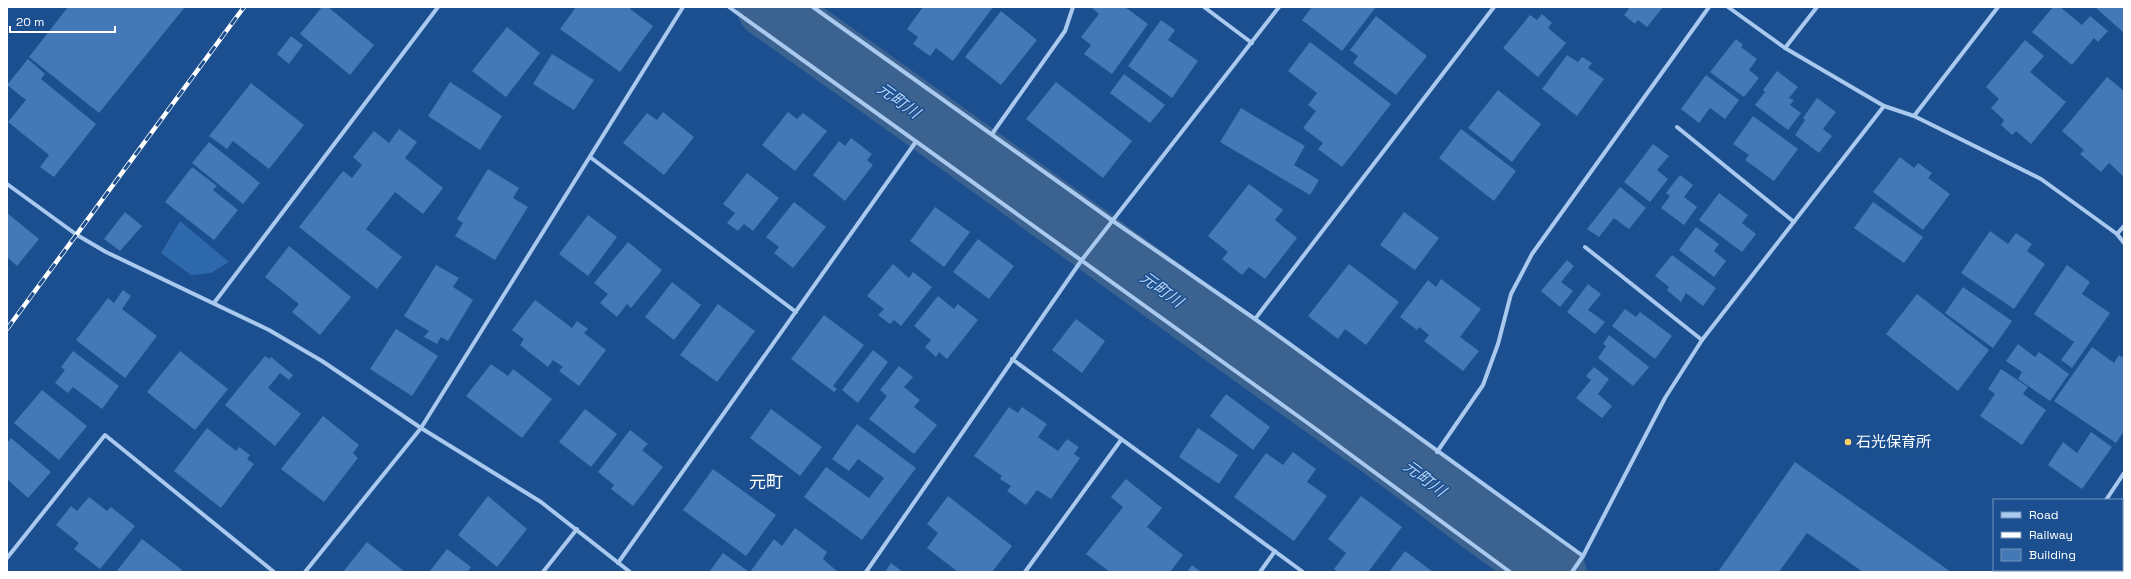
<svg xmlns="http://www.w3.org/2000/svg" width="2131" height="579" viewBox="0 0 2131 579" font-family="'Space Grotesk','Noto Sans JP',sans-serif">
<rect width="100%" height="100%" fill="#1b4f8f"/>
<polygon fill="#2e69ad" points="180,221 229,262 211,273 191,275 161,253"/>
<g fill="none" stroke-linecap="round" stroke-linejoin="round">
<path stroke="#3c6290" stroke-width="63" d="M768,7C968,147 1163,293 1362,433C1427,478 1488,531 1555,572"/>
</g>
<g fill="#4478b7">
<polygon points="68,7 185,7 99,113 29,57"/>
<polygon points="322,7 328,7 374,45 350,75 300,34"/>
<polygon points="576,7 632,7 630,9 653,26 620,72 560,29"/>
<polygon points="923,7 993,7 953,61 936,48 930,56 913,44 918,37 907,29"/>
<polygon points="1093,7 1125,7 1148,24 1112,74 1084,54 1091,45 1081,37 1099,14 1092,8"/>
<polygon points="1312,7 1376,7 1342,51 1302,20"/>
<polygon points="1627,7 1663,7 1647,27 1638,20 1635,24 1624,15 1629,9"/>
<polygon points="2053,7 2060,7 2082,25 2090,16 2108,31 2098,42 2094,38 2072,65 2032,32"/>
<polygon points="2095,7 2124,7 2124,33"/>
<polygon points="1001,11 1037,40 1001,85 965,57"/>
<polygon points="1542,14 1552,23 1548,28 1566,43 1538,77 1503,48 1530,15 1537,20"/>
<polygon points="1376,16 1427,56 1396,95 1353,63 1358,56 1350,50"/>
<polygon points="1161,20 1175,30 1168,40 1198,61 1172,98 1128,66"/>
<polygon points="507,27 540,53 506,97 472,71"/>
<polygon points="291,36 303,45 289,64 277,54"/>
<polygon points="1736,39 1743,45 1741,47 1757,59 1749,70 1759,78 1744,97 1710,72"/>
<polygon points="2025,40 2044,56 2030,72 2066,102 2031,144 2016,131 2012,135 2001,125 2004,120 1991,108 1999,99 1986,87"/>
<polygon points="1310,42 1391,104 1342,167 1318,149 1323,143 1303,128 1316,111 1308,105 1317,93 1288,71"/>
<polygon points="552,54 594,80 574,110 533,84"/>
<polygon points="1567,55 1578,62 1582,57 1592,63 1588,68 1604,79 1577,116 1542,89"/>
<polygon points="28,59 45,74 41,79 96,124 54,177 40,167 49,155 8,122 26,100 7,85"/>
<polygon points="1777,71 1798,87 1789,98 1794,100 1790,105 1801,113 1788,130 1755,105 1765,92 1763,90"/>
<polygon points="1124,74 1165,105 1150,123 1110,93"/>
<polygon points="1706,75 1739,100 1725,119 1710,108 1699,123 1681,109"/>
<polygon points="2107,77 2124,91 2124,177 2109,163 2101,172 2080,154 2084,150 2062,131"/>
<polygon points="450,82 502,116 480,150 428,116"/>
<polygon points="1056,82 1132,141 1103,178 1026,119"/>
<polygon points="251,83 304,125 269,169 233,141 227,149 209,136"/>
<polygon points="1498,90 1541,124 1512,162 1468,128"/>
<polygon points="1817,98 1836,112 1823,129 1832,136 1819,153 1795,135 1805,120 1803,118"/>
<polygon points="1241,108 1305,146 1294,165 1319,180 1310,195 1220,142"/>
<polygon points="663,112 694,137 664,175 623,143 647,113 657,120"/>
<polygon points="788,112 797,119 803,113 827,131 795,171 762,145"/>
<polygon points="1753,116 1798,149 1774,181 1745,160 1749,155 1733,144"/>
<polygon points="399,129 417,142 405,158 443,188 423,214 395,192 366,229 402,257 377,289 299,227 343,171 352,178 362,165 353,157 374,131 389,143"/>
<polygon points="1461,129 1516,171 1494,201 1439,158"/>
<polygon points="851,138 872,154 867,160 873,165 845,201 813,175 839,141 845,146"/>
<polygon points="209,142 260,183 243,204 192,163"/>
<polygon points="1653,144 1669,156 1657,170 1668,179 1650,202 1624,182"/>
<polygon points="1900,157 1914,168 1918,163 1932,173 1928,178 1950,194 1923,230 1873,192"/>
<polygon points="192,167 217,186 213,190 238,210 214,240 165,202"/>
<polygon points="488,169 519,188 513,198 528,207 495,260 455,236 463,223 457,219"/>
<polygon points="747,173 779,198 753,231 744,224 738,231 727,223 735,213 723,204"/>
<polygon points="1680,175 1693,185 1684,197 1697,207 1684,225 1661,208 1670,196 1666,193"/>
<polygon points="1249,184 1283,210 1275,220 1297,238 1265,279 1249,267 1242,275 1222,259 1228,252 1208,236"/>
<polygon points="1620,187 1646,208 1629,229 1614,218 1599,237 1587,229"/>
<polygon points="1719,193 1748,215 1742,223 1756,234 1742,252 1699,220"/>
<polygon points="794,202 826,227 793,268 774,253 779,247 766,237"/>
<polygon points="1873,202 1923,237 1904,263 1854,228"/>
<polygon points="935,207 970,232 944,267 910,241"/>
<polygon points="125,212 142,226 120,251 104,239"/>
<polygon points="1404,212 1439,238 1415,270 1380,245"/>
<polygon points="7,213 39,239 17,266 7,257"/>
<polygon points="588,215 617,237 588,276 559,254"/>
<polygon points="1696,227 1719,244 1714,251 1726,261 1714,277 1679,250"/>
<polygon points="1990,231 2008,244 2016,233 2032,244 2027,251 2045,264 2014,309 1961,273"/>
<polygon points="978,239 1014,266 989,299 953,272"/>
<polygon points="628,242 662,270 631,308 627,304 617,317 600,303 608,294 594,283"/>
<polygon points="289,246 351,297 320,335 292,312 299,304 265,277"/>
<polygon points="1672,255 1716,288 1703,306 1686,293 1681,302 1667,290 1669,287 1655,276"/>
<polygon points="1567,260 1574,266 1561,282 1573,291 1560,307 1541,291"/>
<polygon points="893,264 909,278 913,272 932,287 901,326 894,320 890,324 878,315 884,309 867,296"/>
<polygon points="1349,264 1399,302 1366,345 1345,329 1338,339 1308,316"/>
<polygon points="436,265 459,278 453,287 473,300 448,341 441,337 437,344 424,337 429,331 404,316"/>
<polygon points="2067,265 2090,282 2082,294 2110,313 2072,368 2061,360 2074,342 2034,314"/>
<polygon points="1441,279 1481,309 1460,337 1479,351 1463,371 1424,341 1429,335 1419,327 1417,330 1400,317 1428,280 1436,287"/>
<polygon points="672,282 701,305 674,340 645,317"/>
<polygon points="1588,284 1601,294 1588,310 1605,322 1595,334 1567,312"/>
<polygon points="1963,287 2012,321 1993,348 1945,313"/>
<polygon points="123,290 131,296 122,309 157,336 125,378 76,340 108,298 114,303"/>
<polygon points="1917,294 1989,350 1958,391 1886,334"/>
<polygon points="938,296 954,309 958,304 978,320 947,359 939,352 936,357 925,347 931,340 914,326"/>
<polygon points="535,300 572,328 577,321 588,329 584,333 606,350 579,386 559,371 563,367 553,360 548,367 520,345 524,339 512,330"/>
<polygon points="718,304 755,331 717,382 680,355"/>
<polygon points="1625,309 1636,317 1640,312 1672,336 1655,359 1612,326"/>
<polygon points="824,315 864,345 833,386 837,389 834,392 791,359"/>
<polygon points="1076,319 1105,341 1082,373 1052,350"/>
<polygon points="396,329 438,356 412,396 370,369"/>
<polygon points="1609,335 1649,367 1633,386 1598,358 1606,346 1603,344"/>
<polygon points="2018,344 2035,357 2039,352 2069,374 2050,401 2018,379 2022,372 2006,361"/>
<polygon points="2092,347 2114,363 2119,355 2124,358 2124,431 2116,443 2054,401"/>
<polygon points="873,350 888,362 858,403 842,390"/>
<polygon points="73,351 119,386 102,409 73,387 68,393 55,383 65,370 61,367"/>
<polygon points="180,351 228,389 195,430 147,392"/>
<polygon points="265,356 269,359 271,357 293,375 289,380 280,373 268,388 301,414 275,446 225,405"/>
<polygon points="491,364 508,376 513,369 552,399 522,438 466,396"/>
<polygon points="899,366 913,377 904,387 920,400 914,407 937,425 914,454 869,419 887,396 880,390"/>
<polygon points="1594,367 1609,379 1598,394 1612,406 1602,418 1576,398 1591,380 1586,376"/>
<polygon points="2001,369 2028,387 2023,394 2046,410 2022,445 1980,416 1995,394 1988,389"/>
<polygon points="42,390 87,426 59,460 14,423"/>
<polygon points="1226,394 1270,427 1253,450 1210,416"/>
<polygon points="1009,407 1018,413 1022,407 1047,424 1038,437 1058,451 1067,439 1079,447 1074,454 1080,458 1051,499 1037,490 1026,505 1007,491 1011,486 1000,479 1002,476 974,456"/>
<polygon points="585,409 617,434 591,467 559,442"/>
<polygon points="771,409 822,447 800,476 750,438"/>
<polygon points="323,416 359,445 353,453 358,458 324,502 281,469"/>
<polygon points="857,424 916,468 862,540 804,497 826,467 869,498 884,478 858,459 849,471 832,459"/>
<polygon points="207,428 236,451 239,447 250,455 247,459 254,464 221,508 174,471"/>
<polygon points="1198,428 1238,455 1219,484 1179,457"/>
<polygon points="630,430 648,444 642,450 663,467 633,506 611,489 614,485 598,472"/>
<polygon points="2091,432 2112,447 2082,489 2048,465 2063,442 2077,453"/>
<polygon points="11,438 51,472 28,498 7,479 7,443"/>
<polygon points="1293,452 1316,469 1307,482 1327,496 1294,541 1234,497 1266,453 1283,465"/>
<polygon points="1795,462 1951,572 1863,572 1807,533 1779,572 1718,572"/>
<polygon points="713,469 776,515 746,556 683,510"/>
<polygon points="1126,479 1162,508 1147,527 1183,555 1170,572 1110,572 1086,554 1123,507 1111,497"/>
<polygon points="488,496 527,529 497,567 458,535"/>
<polygon points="948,496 1012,546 992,572 958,572 927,548 938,533 927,524"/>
<polygon points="1361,496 1402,527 1368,572 1338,572 1334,569 1346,553 1328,539"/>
<polygon points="89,497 107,511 111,507 135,526 100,569 74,549 79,543 56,525 71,506 77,511"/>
<polygon points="795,528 827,552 823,559 838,572 750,572 774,539 782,546"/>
<polygon points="142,539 182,570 181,572 116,572"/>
<polygon points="367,542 405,572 343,572"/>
<polygon points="447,549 471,567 467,572 429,572"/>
<polygon points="1405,551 1433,572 1389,572"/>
<polygon points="723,553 748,571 747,572 709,572"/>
<polygon points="891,563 903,572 885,572"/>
<polygon points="1192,565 1201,572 1187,572"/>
</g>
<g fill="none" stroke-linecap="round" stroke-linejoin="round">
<g stroke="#a9c9ee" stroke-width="4">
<polyline points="729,7 1309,424 1510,572"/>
<polyline points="813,7 1113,221 1255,319 1583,556"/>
<polyline points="1204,7 1252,43"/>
<polyline points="1728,7 1785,48 1884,106 1914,116 2041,179 2117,234 2124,243"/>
<polyline points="1785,48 1817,7"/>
<polyline points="1914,116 1998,7"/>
<polyline points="1677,127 1794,222"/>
<polyline points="992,134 1065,31 1073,7"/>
<polyline points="590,157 796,312"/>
<polyline points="7,184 77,235 106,252 269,330 322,361 421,428 541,502 630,572"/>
<polyline points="2117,234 2124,226"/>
<polyline points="1585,247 1702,340"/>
<polyline points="214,303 438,7"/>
<polyline points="1255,319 1494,7"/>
<polyline points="1012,359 1303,572"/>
<polyline points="1437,452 1483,385 1498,344 1511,294 1532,254 1709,7"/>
<polyline points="2106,500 2124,473"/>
<polyline points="7,558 105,435 274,572"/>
<polyline points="618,563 915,143"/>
<polyline points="2113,570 2116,572"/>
<polyline points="305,572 421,428 683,7"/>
<polyline points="543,572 577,529"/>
<polyline points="866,572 1081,261 1279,7"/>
<polyline points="1025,572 1121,440"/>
<polyline points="1260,572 1275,551"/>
<polyline points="1572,572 1583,556 1665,398 1702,340 1884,106"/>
<polyline points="2056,572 2058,570"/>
</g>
<defs>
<polyline id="rail" points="7,329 244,7"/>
</defs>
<use href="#rail" stroke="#fff" stroke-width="4.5"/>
<use href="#rail" stroke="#1b4f8f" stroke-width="3" stroke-dasharray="9" stroke-linecap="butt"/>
</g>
<circle fill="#ffd166" stroke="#1b4f8f" stroke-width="1.5" cx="1848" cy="442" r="4"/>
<g text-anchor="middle" stroke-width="3" stroke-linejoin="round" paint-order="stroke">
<g font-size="15" fill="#fff" stroke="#1b4f8f" text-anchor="start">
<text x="1856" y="447">石光保育所</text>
</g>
<g font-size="16" font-style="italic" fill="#b5d3f5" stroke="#1b4f8f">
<text transform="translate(899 100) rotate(36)" y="6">元町川</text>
<text transform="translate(1162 289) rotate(36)" y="6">元町川</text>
<text transform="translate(1425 478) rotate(37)" y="6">元町川</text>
</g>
<g font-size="17" fill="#fff" stroke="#1b4f8f">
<text x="766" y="488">元町</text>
</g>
</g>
<rect width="2131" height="579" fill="none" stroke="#ffffff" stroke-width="16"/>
<rect x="1993" y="499" width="130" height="72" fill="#1b4f8f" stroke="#7695bc"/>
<rect x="2001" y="512" width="20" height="6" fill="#a9c9ee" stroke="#7695bc"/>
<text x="2029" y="519" font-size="12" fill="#ffffff">Road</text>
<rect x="2001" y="532" width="20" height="6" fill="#ffffff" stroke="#7695bc"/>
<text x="2029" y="539" font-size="12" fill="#ffffff">Railway</text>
<rect x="2001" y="549" width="20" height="12" fill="#4478b7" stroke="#7695bc"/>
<text x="2029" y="559" font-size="12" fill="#ffffff">Building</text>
<path d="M10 26v6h105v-6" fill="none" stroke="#ffffff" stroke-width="2"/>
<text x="16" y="26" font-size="12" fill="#ffffff" stroke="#1b4f8f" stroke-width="3" paint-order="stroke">20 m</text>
</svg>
